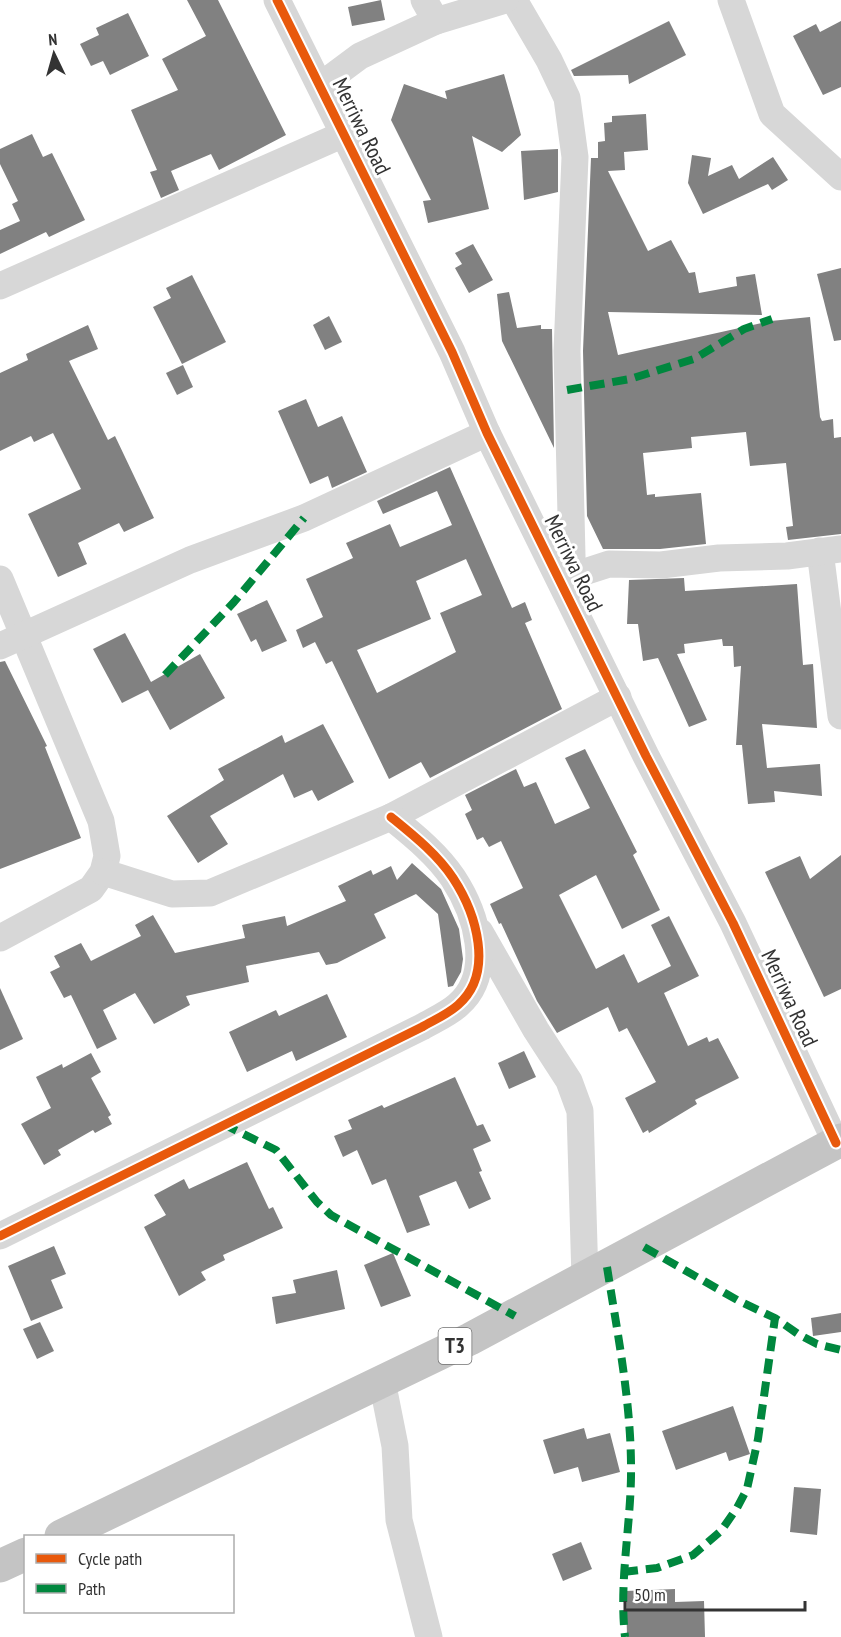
<svg xmlns="http://www.w3.org/2000/svg" width="841" height="1637" viewBox="0 0 841 1637" font-family="'PT Sans Narrow',sans-serif">
<rect width="100%" height="100%" fill="#fff"/>
<g fill="#818181" fill-rule="evenodd">
<polygon points="187,0 218,0 286,135 219,170 211,154 171,171 179,190 161,198 150,172 157,170 131,110 178,90 162,59 206,36"/>
<polygon points="381,0 385,20 352,26 348,7"/>
<polygon points="128,13 149,56 110,75 103,61 91,66 80,44 99,35 96,28"/>
<polygon points="669,21 686,55 629,84 628,75 574,76 571,70"/>
<polygon points="841,21 841,87 823,95 793,36 816,24 820,32"/>
<polygon points="504,74 521,135 502,152 472,136 489,209 428,223 423,201 431,200 391,120 404,84 447,99 445,91"/>
<polygon points="646,114 648,150 624,152 625,170 608,171 648,251 671,240 689,273 695,272 699,293 737,286 736,277 755,274 762,315 608,312 618,355 771,321 810,317 820,417 822,421 833,419 834,438 841,437 841,534 788,540 786,527 793,526 786,463 750,466 746,432 691,437 692,448 643,453 647,495 655,494 655,497 701,493 706,544 660,549 603,549 587,516 583,351 591,158 598,158 598,142 605,141 604,123 612,122 612,116"/>
<polygon points="32,134 43,157 52,153 85,220 49,237 46,232 0,254 0,230 20,221 12,204 18,201 0,164 0,149"/>
<polygon points="558,149 558,192 524,200 521,151"/>
<polygon points="692,155 711,158 708,176 732,165 739,179 773,157 788,180 772,190 768,184 703,214 688,183"/>
<polygon points="473,244 493,280 469,293 455,268 462,264 455,253"/>
<polygon points="841,268 841,340 834,341 817,274"/>
<polygon points="192,275 226,342 182,364 153,307 171,298 166,288"/>
<polygon points="509,292 517,328 541,325 541,329 552,329 554,448 502,341 497,294"/>
<polygon points="329,316 342,342 325,350 313,325"/>
<polygon points="88,325 98,349 69,361 108,440 115,436 154,518 124,532 119,523 78,543 87,564 58,577 28,514 81,489 53,433 34,442 31,436 0,451 0,373 28,360 26,354"/>
<polygon points="183,365 193,387 177,395 166,373"/>
<polygon points="306,399 318,427 342,416 367,472 332,488 328,476 310,484 278,411"/>
<path d="M450,467L512,608L525,602L532,620L525,623L562,709L430,778L421,762L389,779L332,661L326,664L315,642L303,648L296,630L323,617L306,579L353,558L346,543L390,524L400,547L452,525L437,491L383,514L377,501ZM466,559L482,595L440,613L456,652L377,693L357,650L431,619L416,581Z"/>
<polygon points="684,578 685,591 797,584 803,665 813,664 817,728 762,724 767,768 820,764 822,796 774,791 775,802 748,804 742,745 736,745 741,666 734,667 733,646 723,646 722,639 684,644 685,653 677,654 707,720 689,727 658,658 643,661 638,624 627,624 629,580"/>
<polygon points="267,600 287,641 262,652 256,639 251,642 237,614"/>
<polygon points="125,633 151,682 200,654 225,698 170,730 148,690 122,703 93,649"/>
<polygon points="5,661 47,746 45,747 81,838 0,869 0,662"/>
<polygon points="323,724 354,782 318,801 312,790 294,798 283,774 210,816 228,844 198,863 167,816 224,780 218,769 282,735 285,743"/>
<polygon points="585,749 637,852 633,855 660,910 622,929 596,875 559,895 596,969 624,954 638,983 671,966 651,925 669,916 699,976 664,993 688,1046 707,1037 709,1042 718,1038 739,1078 695,1100 697,1104 649,1133 648,1130 643,1133 625,1098 656,1082 627,1028 619,1032 608,1007 557,1033 537,1001 501,923 499,924 490,904 523,888 501,841 489,847 483,837 477,840 465,814 472,810 465,795 516,769 524,787 536,782 555,824 590,808 565,758"/>
<polygon points="841,855 841,989 824,997 765,872 800,856 810,879"/>
<polygon points="412,863 441,889 459,929 463,959 461,972 453,986 448,987 438,914 416,894 374,914 386,938 337,963 326,965 319,952 246,966 249,982 186,996 190,1005 154,1024 135,993 103,1010 117,1039 97,1049 71,995 64,998 50,972 60,967 54,956 81,943 91,961 141,936 135,925 153,915 175,953 245,938 242,925 285,916 287,926 346,901 338,886 371,870 373,875 391,866 397,880"/>
<polygon points="0,988 23,1039 0,1050"/>
<polygon points="327,994 347,1037 296,1061 292,1051 247,1072 229,1032 276,1010 279,1016"/>
<polygon points="524,1051 536,1077 509,1089 498,1063"/>
<polygon points="91,1053 101,1072 91,1078 111,1115 108,1117 112,1124 95,1133 93,1130 58,1150 61,1155 44,1165 21,1124 51,1108 36,1077 62,1064 63,1068"/>
<polygon points="455,1077 477,1126 483,1124 491,1141 473,1149 482,1171 479,1172 491,1199 469,1209 456,1181 419,1196 430,1225 407,1233 386,1179 372,1185 357,1150 343,1157 334,1136 352,1129 348,1120 382,1105 384,1108"/>
<polygon points="247,1162 269,1209 273,1207 283,1228 223,1255 225,1260 201,1272 206,1280 179,1296 144,1227 166,1215 154,1195 184,1179 189,1189"/>
<polygon points="54,1246 66,1274 51,1280 63,1308 31,1321 8,1266"/>
<polygon points="393,1253 411,1296 381,1307 364,1265"/>
<polygon points="337,1270 345,1309 276,1324 272,1297 296,1293 293,1280"/>
<polygon points="841,1313 841,1332 813,1336 811,1318"/>
<polygon points="40,1322 54,1351 37,1359 23,1329"/>
<polygon points="733,1406 750,1454 729,1461 726,1452 676,1470 662,1431"/>
<polygon points="584,1428 587,1439 610,1433 620,1472 582,1482 578,1467 554,1474 543,1440"/>
<polygon points="794,1487 821,1489 817,1535 790,1532"/>
<polygon points="581,1542 592,1569 563,1581 552,1554"/>
<polygon points="675,1589 675,1602 704,1601 705,1637 627,1637 626,1591"/>
</g>
<g fill="none" stroke-linecap="round" stroke-linejoin="round">
<g stroke="#d7d7d7" stroke-width="27">
<polyline points="277,0 452,352 487,433 646,756 733,923 836,1143"/>
<polyline points="514,0 549,60 567,98 575,157 567,351 573,597"/>
<polyline points="731,0 772,114 841,177"/>
<polyline points="436,21 505,0"/>
<polyline points="321,85 360,56 436,21 424,0"/>
<polyline points="0,286 344,134"/>
<polyline points="820,551 841,716"/>
<polyline points="572,576 609,564 661,565 719,558 787,556 841,549"/>
<polyline points="0,579 101,821 107,856 103,872 91,889 0,938"/>
<polyline points="0,646 190,560 304,518 487,433"/>
<polyline points="103,872 172,894 210,893 391,817 618,697"/>
<polyline points="480,932 536,1030 569,1081 580,1111 585,1279"/>
<path d="M0,1236L422,1027C434,1020 448,1014 458,1005C495,973 476,913 453,878C437,854 413,835 391,817"/>
<polyline points="382,1381 395,1446 399,1520 429,1637"/>
</g>
<g stroke="#c4c4c4" stroke-width="33">
<polyline points="61,1536 470,1339 841,1140"/>
<polyline points="0,1566 26,1554"/>
</g>
<g stroke="#00873e" stroke-width="8" stroke-dasharray="15 8" stroke-linecap="butt">
<polyline points="567,390 630,379 694,359 744,329 772,319"/>
<polyline points="165,675 234,602 304,518"/>
<polyline points="223,1124 276,1150 317,1202 331,1215 515,1316"/>
<polyline points="644,1247 739,1301 775,1318 798,1334 817,1344 841,1350"/>
<path d="M607,1267C618,1337 632,1406 631,1477C630,1531 619,1583 625,1637"/>
<polyline points="623,1572 657,1568 693,1555 721,1531 737,1508 747,1489 758,1439 775,1318"/>
</g>
<defs>
<g id="cycleway">
<polyline points="277,0 452,352 487,433 646,756 733,923 836,1143"/>
<path d="M0,1236L422,1027C434,1020 448,1014 458,1005C495,973 476,913 453,878C437,854 413,835 391,817"/>
</g>
</defs>
<use href="#cycleway" stroke="#fff" stroke-width="13"/>
<use href="#cycleway" stroke="#e8590c" stroke-width="9"/>
</g>
<g text-anchor="middle" stroke-width="6" stroke-linejoin="round" paint-order="stroke">
<rect fill="#fff" stroke="#707070" stroke-width="1.5" x="438.5" y="1328" width="33" height="36" rx="4.5"/>
<g font-size="21" font-weight="bold" fill="#333">
<text x="455" y="1353">T3</text>
</g>
<g font-size="22" fill="#333" stroke="#fff">
<text transform="translate(362 126) rotate(64)" y="8">Merriwa Road</text>
<text transform="translate(574 563) rotate(64)" y="8">Merriwa Road</text>
<text transform="translate(790 998) rotate(65)" y="8">Merriwa Road</text>
</g>
</g>
<rect x="24" y="1535" width="210" height="78" fill="#ffffff" stroke="#adadad" stroke-width="1.5"/>
<rect x="36" y="1554" width="30" height="9" fill="#e8590c" stroke="#adadad" stroke-width="1.5"/>
<text x="78" y="1565" font-size="18" fill="#333333">Cycle path</text>
<rect x="36" y="1584" width="30" height="9" fill="#00873e" stroke="#adadad" stroke-width="1.5"/>
<text x="78" y="1595" font-size="18" fill="#333333">Path</text>
<g transform="translate(54 54) rotate(355)" stroke="#ffffff" stroke-width="4.5" paint-order="stroke">
<path d="M0-4.5L10 22L0 15L-10 22Z" fill="#333333"/>
<text y="-9" font-size="16" font-weight="bold" text-anchor="middle" fill="#333333">N</text>
</g>
<path d="M625 1601v9h180v-9" fill="none" stroke="#333333" stroke-width="3"/>
<text x="634" y="1601" font-size="18" fill="#333333" stroke="#ffffff" stroke-width="4.5" paint-order="stroke">50 m</text>
</svg>
